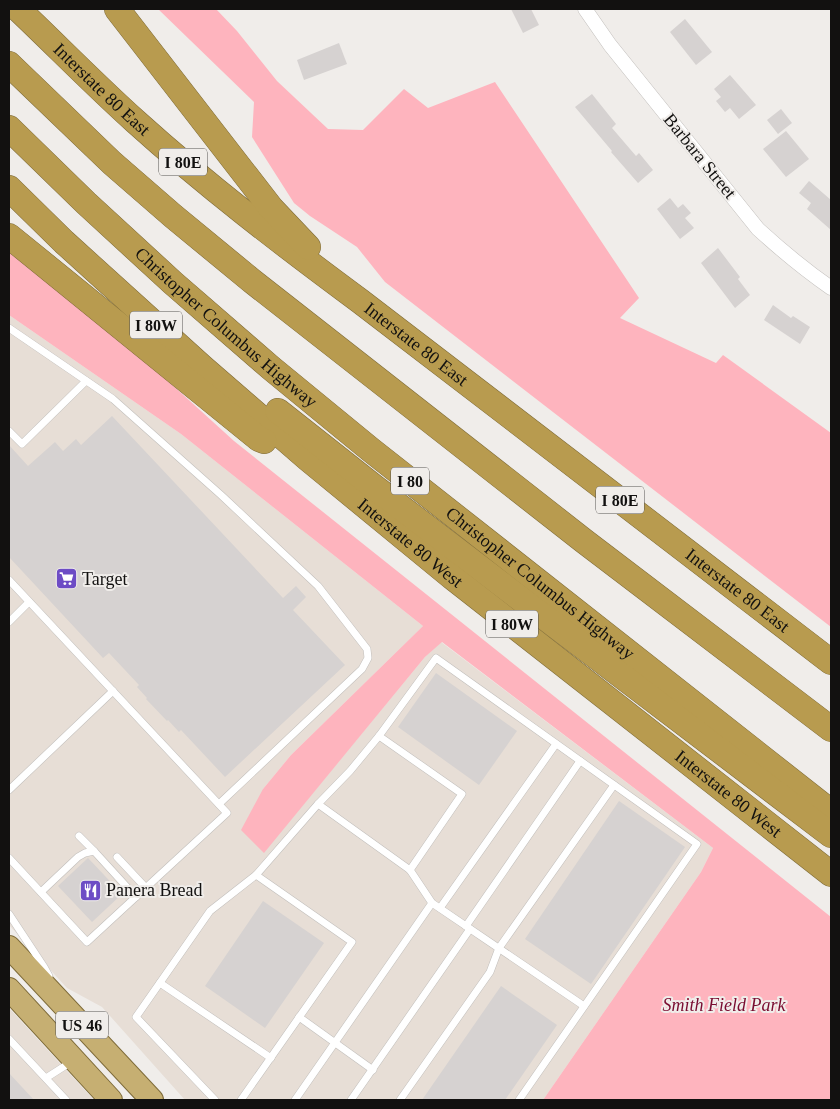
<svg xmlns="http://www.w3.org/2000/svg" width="840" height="1109" viewBox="0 0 840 1109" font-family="'Times New Roman',serif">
<rect width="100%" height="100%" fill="#f0edea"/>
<g fill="#e7ded6">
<polygon points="9,315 181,434 423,626 291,755 263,789 264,852 425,657 441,642 713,848 701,872 543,1100 185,1100 102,1007 67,988 9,925"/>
<polygon points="9,1008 94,1100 9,1100"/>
</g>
<g fill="#feb4be">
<polygon points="158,9 216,9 237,31 277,81 328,129 363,130 404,89 428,108 495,82 639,298 620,318 716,363 723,355 831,433 831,627 385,282 357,247 310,216 294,203 252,137 254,102"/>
<polygon points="9,247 92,312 234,441 831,917 831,1100 543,1100 701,872 713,848 442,642 425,657 264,853 241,830 263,789 291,755 423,626 181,434 9,315"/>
</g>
<g fill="#d6d2d1">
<polygon points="511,9 531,9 539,25 523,33"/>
<polygon points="685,19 712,52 696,65 670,32"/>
<polygon points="339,43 347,64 304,80 297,60"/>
<polygon points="730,75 756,105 739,119 730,108 725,112 716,101 721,97 714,89"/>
<polygon points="592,94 616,124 612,128 636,156 639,153 653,170 638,183 611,152 612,151 575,107"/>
<polygon points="781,109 792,123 778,134 767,120"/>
<polygon points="786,131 809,159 786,177 763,149"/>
<polygon points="809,181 831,200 831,230 807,209 811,203 799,193"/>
<polygon points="670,198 678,208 683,204 691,213 685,218 694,228 680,239 657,209"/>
<polygon points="718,248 740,277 738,279 750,295 735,308 701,263"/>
<polygon points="773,305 791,318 793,316 810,327 800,344 764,320"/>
<polygon points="112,416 283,598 296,586 306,597 293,610 345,665 225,777 181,730 179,732 168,720 167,721 146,699 147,698 137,687 139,685 109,653 103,658 9,557 9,445 28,466 55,442 63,451 76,439 81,445"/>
<polygon points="436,673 517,731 479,785 398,727"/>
<polygon points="619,801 685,847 591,984 525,939"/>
<polygon points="88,858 122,894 92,922 58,886"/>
<polygon points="263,901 324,943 265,1028 205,986"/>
<polygon points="501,986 557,1025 505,1100 422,1100"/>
<polygon points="9,1073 34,1100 9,1100"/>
</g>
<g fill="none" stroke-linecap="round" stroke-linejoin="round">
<defs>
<g id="service">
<polyline points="9,328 113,399 221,495 318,586 367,649 368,658 362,669 219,804"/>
<polyline points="9,431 22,444 86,381"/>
<polyline points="9,580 227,813 87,942 9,858"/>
<polyline points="9,622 29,602"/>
<polyline points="379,736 462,794 410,870"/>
<polyline points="9,790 113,691"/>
<polyline points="318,804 410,870 432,903 584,1006"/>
<polyline points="79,836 94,851"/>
<polyline points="117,857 146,888"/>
<polyline points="41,892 78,857 85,853 94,851 136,897"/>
<polyline points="440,908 556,744"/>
<polyline points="9,914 44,967 49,976"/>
<polyline points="466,926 580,761"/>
<polyline points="160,983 271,1058"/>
<polyline points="299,1017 373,1070"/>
<polyline points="9,1039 66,1100"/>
<polyline points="46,1078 71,1062"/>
<polyline points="215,1100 136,1017 210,911 256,875 318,804 350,771 379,736 436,658 697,844 519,1100"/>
<polyline points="241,1100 352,942 256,875"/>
<polyline points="295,1100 432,903"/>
<polyline points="351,1100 470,929"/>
<polyline points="400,1100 490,972 499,948 614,785"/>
</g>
<path id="minor" d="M585,9L610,45L758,229C781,250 805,270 831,288"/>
<g id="trunk">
<polyline points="9,947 152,1100"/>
<polyline points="9,989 111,1100"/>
</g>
<g id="motorway">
<path id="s1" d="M18,9C57,46 95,85 135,121C207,186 283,244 360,301L831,662"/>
<polyline points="117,9 271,208 308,247"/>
<polyline points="9,64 112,163 173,216 252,281 584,541 831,729"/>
<path id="s2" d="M9,128L86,203L173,283L271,368L371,450L831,812"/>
<path id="s3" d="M9,188L64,242L202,367L307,458L452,577L831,874"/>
<polyline points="9,236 259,439 264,441"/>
<polyline points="278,411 373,486 556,626 831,835"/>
</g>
</defs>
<use href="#service" stroke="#c2bfbc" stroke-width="8"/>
<use href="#minor" stroke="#c2bfbc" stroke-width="15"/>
<use href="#trunk" stroke="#7e6b39" stroke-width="24"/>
<use href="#motorway" stroke="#7e6b39" stroke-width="26"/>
<use href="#service" stroke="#fff" stroke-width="7"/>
<use href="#minor" stroke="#fff" stroke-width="14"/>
<use href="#trunk" stroke="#c6af72" stroke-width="22"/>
<use href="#motorway" stroke="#b89b4f" stroke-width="25"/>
</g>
<defs>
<symbol id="supermarket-square" viewBox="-11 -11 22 22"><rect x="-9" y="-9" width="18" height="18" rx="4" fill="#6d4cc5" stroke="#f0edea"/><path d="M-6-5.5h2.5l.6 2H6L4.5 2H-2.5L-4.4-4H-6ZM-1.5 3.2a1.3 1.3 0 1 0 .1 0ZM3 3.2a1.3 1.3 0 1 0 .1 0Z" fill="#fff"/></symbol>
<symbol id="restaurant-square" viewBox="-11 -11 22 22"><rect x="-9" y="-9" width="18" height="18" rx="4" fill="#6d4cc5" stroke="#f0edea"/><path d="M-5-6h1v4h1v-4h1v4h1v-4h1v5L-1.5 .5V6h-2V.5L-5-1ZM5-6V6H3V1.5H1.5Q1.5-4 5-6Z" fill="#fff"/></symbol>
</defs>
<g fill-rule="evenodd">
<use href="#supermarket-square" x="54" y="566" width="25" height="25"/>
<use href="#restaurant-square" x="78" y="878" width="25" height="25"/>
</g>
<g text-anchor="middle" stroke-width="4" stroke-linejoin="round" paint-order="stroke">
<g fill="#f0edea" stroke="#555351" stroke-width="1">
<rect x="159" y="148.5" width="48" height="27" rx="4"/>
<rect x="130" y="311.5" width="52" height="27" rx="4"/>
<rect x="391" y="467.5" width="38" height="27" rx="4"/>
<rect x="596" y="486.5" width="48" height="27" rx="4"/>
<rect x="486" y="610.5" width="52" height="27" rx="4"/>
<rect x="56" y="1011.5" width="52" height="27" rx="4"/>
</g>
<g font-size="16" font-weight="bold" fill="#121110">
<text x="183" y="168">I 80E</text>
<text x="156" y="331">I 80W</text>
<text x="410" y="487">I 80</text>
<text x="620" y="506">I 80E</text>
<text x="512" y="630">I 80W</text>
<text x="82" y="1031">US 46</text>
</g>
<g font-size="18" fill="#121110" stroke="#f0edea">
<text dy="6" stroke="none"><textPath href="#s1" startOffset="116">Interstate 80 East</textPath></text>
<text transform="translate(700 156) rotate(51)" y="6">Barbara Street</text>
<text dy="6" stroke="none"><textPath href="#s2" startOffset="295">Christopher Columbus Highway</textPath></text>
<text dy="6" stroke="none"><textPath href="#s1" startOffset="521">Interstate 80 East</textPath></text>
<text dy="6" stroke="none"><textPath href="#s3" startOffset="536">Interstate 80 West</textPath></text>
<text dy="6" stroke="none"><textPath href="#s2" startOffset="700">Christopher Columbus Highway</textPath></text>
<text dy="6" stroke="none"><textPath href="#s1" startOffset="926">Interstate 80 East</textPath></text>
<text dy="6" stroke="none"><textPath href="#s3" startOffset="941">Interstate 80 West</textPath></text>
</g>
<g font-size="18" fill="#121110" stroke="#f0edea" text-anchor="start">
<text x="82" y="585">Target</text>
<text x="106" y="896">Panera Bread</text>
</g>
<g font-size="18" font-style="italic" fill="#790c30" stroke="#f0edea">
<text x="724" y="1011">Smith Field Park</text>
</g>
</g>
<rect width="840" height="1109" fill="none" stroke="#121110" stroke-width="20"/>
</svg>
